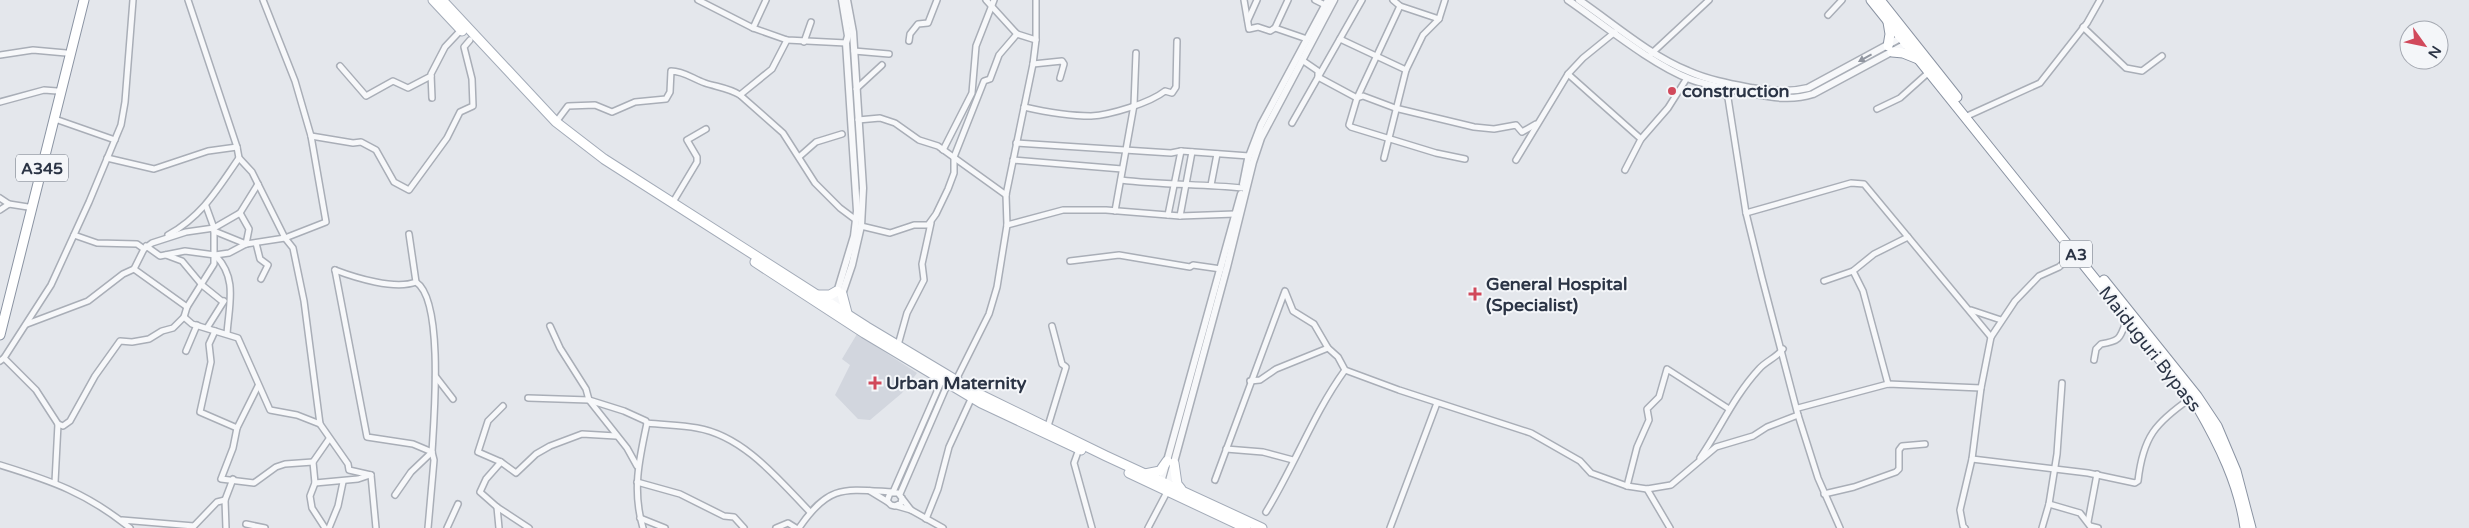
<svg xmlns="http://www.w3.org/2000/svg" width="2469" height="528" viewBox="0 0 2469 528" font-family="'Varela Round',sans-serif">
<rect width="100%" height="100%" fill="#e4e7ec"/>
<polygon fill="#d2d6de" points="857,334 917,373 902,393 870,420 858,419 835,395 850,365 842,359"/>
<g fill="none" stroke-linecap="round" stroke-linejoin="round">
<defs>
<g id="minor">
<polyline points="188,0 237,147 239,158 252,172 285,238 293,248 304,301 320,424 348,464 349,470 371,475"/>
<polyline points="698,0 753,28 787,40 846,43"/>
<polyline points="986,0 1017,34"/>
<polyline points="1244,0 1249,29 1258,27 1270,31 1275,28 1307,39"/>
<polyline points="1315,0 1325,5"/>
<polyline points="1393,0 1400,6 1357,98 1349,125 1351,127 1436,153 1465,159"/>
<polyline points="1400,6 1439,19"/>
<polyline points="1828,15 1842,0"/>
<polyline points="1248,20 1257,0"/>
<polyline points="2083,27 2126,68 2142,71 2162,56"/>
<polyline points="753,28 766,0"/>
<polyline points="1275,28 1288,0"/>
<polyline points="1340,39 1406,70"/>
<polyline points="909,41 910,34 918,24 928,23 937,0"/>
<polyline points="804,42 811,22"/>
<polyline points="854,51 889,54"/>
<polyline points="1651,54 1709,0"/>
<polyline points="0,55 33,50 66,53"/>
<polyline points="1302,60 1318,71 1318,77 1357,98 1363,96 1395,108 1474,127 1494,129 1516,125 1522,132 1536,124"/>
<polyline points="1033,64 1062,61 1064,64 1060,78"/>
<polyline points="340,66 366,96 393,81 408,88 431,76"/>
<polyline points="1568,74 1641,139"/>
<polyline points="1717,87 1728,98 1746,213 1762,278 1798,415 1818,478 1840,528"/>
<polyline points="856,89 882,65"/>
<polyline points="740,95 772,69 787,40"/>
<polyline points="432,98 431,74 445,47 461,30"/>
<polyline points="0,102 44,90 57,91"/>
<path d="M1024,107C1046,112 1069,116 1091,116C1110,115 1150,103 1165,91L1172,93L1176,87L1177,41"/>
<polyline points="1877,109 1900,98 1929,72"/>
<polyline points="1965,117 2040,83 2087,23 2100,0"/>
<polyline points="55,119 115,140"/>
<polyline points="858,120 880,118 895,123 919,140 938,146 1006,195"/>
<path d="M556,122L568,106L595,105L612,112L635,102L666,99L670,92L671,71C684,71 693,79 705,83C717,87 729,88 740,95L783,133L815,183L840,208L856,220"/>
<polyline points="1292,123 1362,0"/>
<polyline points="311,136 353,143 361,142 376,150 394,182 409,190 447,138 460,112 473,106 472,79 464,47 470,40"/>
<polyline points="1016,143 1171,153 1181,151 1249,156"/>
<polyline points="943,150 972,93 976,46 994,0"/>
<polyline points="799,157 816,142 842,134"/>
<polyline points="107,158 154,169 208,151 237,147"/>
<polyline points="1384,158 1406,70 1423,35 1439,19 1445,0"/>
<polyline points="1013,160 1122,169"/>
<polyline points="1516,160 1568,74 1583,58 1615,32"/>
<polyline points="1625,170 1641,139 1668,108 1687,78"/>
<path d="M1121,180C1161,185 1201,184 1242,188"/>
<polyline points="1211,185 1217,154"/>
<polyline points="0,198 9,204"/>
<polyline points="673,202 697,162 697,157 687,140 706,129"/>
<polyline points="0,210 9,204 28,207"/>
<polyline points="1115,211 1134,105 1136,53"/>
<polyline points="240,213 249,229 246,244"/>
<polyline points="1746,213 1851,183 1864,184 1991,337"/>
<polyline points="1168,215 1181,151"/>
<polyline points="1180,216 1192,152"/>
<polyline points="1007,225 1063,210 1106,210 1180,216 1235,214"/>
<polyline points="861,226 890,233 914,225 928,225 936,214 948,189 954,173 954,157 984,81 990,79 999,55 1017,34 1036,40"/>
<polyline points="214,231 246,244"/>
<polyline points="74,235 97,243 137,244 144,249"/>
<path d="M168,235C202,216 217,190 239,158"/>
<polyline points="256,243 260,259 268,265 261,279"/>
<polyline points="146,246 160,256 185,251 215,255 229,253 246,244 285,238 326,222 311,136 295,81 263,0"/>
<polyline points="166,255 182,261 202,285 223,302"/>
<path d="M215,255C238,278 229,304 227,334"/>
<polyline points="1070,261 1119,255 1190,267 1193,265 1221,269"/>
<polyline points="134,269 187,307"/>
<polyline points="335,270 367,437 413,444 432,452"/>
<path d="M335,270C356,278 395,290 416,282L409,234"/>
<polyline points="1824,281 1853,271"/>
<path d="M416,282C444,300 434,419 432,452L434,460L428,528"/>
<polyline points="1971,310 2001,320"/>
<polyline points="184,317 192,324 238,338 270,410 297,415 320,424"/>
<polyline points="27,324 88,301 123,274 134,269 144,249 152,243 186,232 214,228 240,213 258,184"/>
<polyline points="550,326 560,348 586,389 589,400 627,448 637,466"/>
<polyline points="207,328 224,301"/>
<polyline points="215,331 209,344 211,362 200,412 237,428"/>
<polyline points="898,345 907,313 924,280 922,264 931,223"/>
<polyline points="186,351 197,325"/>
<polyline points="4,358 36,390 58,424 55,482"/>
<path d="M2094,360L2096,349L2101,344C2121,341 2120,338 2127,319"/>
<polyline points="0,361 4,358 51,285 89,202 121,125 125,102 133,0"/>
<polyline points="436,377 453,399"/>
<polyline points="956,380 989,314 997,287 1007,225 1006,195 1033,64 1036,40 1036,0"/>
<polyline points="1250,381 1260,380 1276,369 1328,348"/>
<polyline points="1888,384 1863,291 1853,271 1874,254 1908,237"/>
<polyline points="258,386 237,428 233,448 221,479 254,483 276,467 285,464 313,462"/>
<path d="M528,398L589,400L624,411L646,421L647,423C664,425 681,425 697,428C744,436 779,480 810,512"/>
<polyline points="503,406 488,421 478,452 501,462 516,473 536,454 550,446 582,434 616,436"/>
<polyline points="1798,408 1888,384 1981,388"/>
<polyline points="58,424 63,426 70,421 95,376 120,341 132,342 149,339 162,331 173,328 184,317 187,307 214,264 214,228 206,206"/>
<polyline points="1048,426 1066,367 1062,364 1052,326"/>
<polyline points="1079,449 1074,463 1092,528"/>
<polyline points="1226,449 1263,452 1293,460"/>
<path d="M1700,458C1720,429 1734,396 1759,369C1766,361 1776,358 1783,349"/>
<path d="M1972,459L2088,473L2135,483L2138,481C2143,437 2155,423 2191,398"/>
<polyline points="501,462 486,479 480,492 497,507 529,528"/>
<path d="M0,465C52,481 87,493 130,528"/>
<polyline points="371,475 376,528"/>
<polyline points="1215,480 1285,291 1293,311 1314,324 1328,348 1338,357 1345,370 1399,390 1531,433 1580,461 1591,473 1627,486 1647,489 1671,485 1716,447 1753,436 1767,427 1798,415"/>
<polyline points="637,482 680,494 724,516 734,517 744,528"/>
<polyline points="315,483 358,479 370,475"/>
<polyline points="1627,486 1637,447 1649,420 1647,409 1659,397 1667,369 1729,409"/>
<polyline points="1647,489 1670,528"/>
<polyline points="870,491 888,502"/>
<polyline points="893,492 942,380"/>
<polyline points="900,494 948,383"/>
<polyline points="1824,494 1854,487 1896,472 1899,469 1899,450 1902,446 1925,444"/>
<polyline points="395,495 411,472 432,452"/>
<polyline points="902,498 901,503 895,506 891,505 887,501 890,493 898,493 911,510"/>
<polyline points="2049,504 2080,513 2090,526 2098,528"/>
<polyline points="897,506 911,510 943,528"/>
<polyline points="497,507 499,528"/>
<path d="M1266,512C1295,465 1313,414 1345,370"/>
<polyline points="640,518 665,528"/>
<polyline points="926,519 938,489 949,447 972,397"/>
<polyline points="122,520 194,526 217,502 225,500"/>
<polyline points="2088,522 2097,474"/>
<polyline points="246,524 265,528"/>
<polyline points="226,528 225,500 233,479"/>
<polyline points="325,528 312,508 310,496 315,483 313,462 329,439"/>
<polyline points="329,528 338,506 343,482"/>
<polyline points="447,528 458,504"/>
<path d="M643,528C632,491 639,460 647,423"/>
<polyline points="776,528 788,523 796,528"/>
<path d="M799,528C829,484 844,489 893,492"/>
<polyline points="1148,528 1167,492"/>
<polyline points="1390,528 1437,403"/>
<polyline points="1965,528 1963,526 1960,510 1972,459 1981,388 1991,337 2015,301 2039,276 2059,267 2075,253"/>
<polyline points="2042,528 2049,504 2057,454 2062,383"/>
</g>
<g id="tertiary">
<path d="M1568,0C1603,24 1651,64 1690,79C1709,86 1729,89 1749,93C1771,97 1791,101 1813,94L1908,43"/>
<path d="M1579,0C1614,24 1649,55 1688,71C1708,80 1730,84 1751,88C1771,91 1788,93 1808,88L1904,36"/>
<polyline points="1243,184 1248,159 1261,125 1328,0"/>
<polyline points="832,309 854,236 857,211 846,43 848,36 842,0"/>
<polyline points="836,312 852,265 861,226 863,188 853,32 847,0"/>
<polyline points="1160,486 1241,194"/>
<polyline points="1167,488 1227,267 1253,162 1261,138 1334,0"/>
</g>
<g id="primary">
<polyline points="433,0 462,31"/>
<polyline points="442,0 556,122 604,159 867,327 979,394 1106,456 1262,528"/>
<polyline points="755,262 864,333 981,403 1081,450"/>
<polyline points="842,294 847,313"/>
<polyline points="819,295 830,295 837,291"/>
<polyline points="1174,463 1177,484 1181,489"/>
<polyline points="1129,473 1246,528"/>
<polyline points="1145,474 1160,471 1167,461"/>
</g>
<g id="trunk">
<path d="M1871,0L2197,406C2219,444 2239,484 2245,528"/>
<polyline points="1880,0 1957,97"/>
<polyline points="1888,22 1890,34 1888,46"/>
<polyline points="1892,52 1903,53 1918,59"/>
<polyline points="2104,280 2197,396 2217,426 2236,471 2251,528"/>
<polyline points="0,335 84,0"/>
</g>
</defs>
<use href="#minor" stroke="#a9aeb7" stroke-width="8"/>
<use href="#tertiary" stroke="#a9aeb7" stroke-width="9"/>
<use href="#primary" stroke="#a3abb8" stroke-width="11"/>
<use href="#trunk" stroke="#8b94a3" stroke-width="11"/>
<use href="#minor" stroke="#f7f8fa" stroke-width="5"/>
<use href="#tertiary" stroke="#f7f8fa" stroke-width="6"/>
<use href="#primary" stroke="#fff" stroke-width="9"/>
<use href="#trunk" stroke="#fff" stroke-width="9"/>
</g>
<defs><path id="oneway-solid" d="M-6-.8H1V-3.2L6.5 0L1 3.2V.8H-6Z" transform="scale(1.25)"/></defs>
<use fill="#9196a0" href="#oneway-solid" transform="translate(1865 58) rotate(151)"/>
<g fill="#d1495b" stroke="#f4f6f9" stroke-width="2">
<circle cx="1672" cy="91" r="5"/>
<path d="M1472.5 286.5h5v5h5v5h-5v5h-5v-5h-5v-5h5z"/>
<path d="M872.5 375.5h5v5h5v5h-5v5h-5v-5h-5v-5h5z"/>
</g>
<g text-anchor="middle" stroke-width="4" stroke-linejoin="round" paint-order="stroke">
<g fill="#f4f6f9" stroke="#676e7b" stroke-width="1">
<rect x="16" y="154.5" width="52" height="27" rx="4"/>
<rect x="2060" y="240.5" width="32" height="27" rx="4"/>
</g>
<g font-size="16" font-weight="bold" fill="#2b3445">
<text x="42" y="174">A345</text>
<text x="2076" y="260">A3</text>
</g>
<g font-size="18" font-weight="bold" fill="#2b3445" stroke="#f4f6f9" text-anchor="start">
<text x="1682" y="97">construction</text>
<text x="1486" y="290">General Hospital<tspan x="1486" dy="21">(Specialist)</tspan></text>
<text x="886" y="389">Urban Maternity</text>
</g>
<g font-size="18" fill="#2b3445" stroke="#f4f6f9">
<text transform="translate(2150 349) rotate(52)" y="6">Maiduguri Bypass</text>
</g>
</g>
<g transform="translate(2424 45) rotate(123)"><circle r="24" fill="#f4f6f9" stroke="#a4a8b1"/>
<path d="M0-4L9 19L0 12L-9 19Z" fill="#d1495b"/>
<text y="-8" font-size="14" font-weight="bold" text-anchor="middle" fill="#2b3445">N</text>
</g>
</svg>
